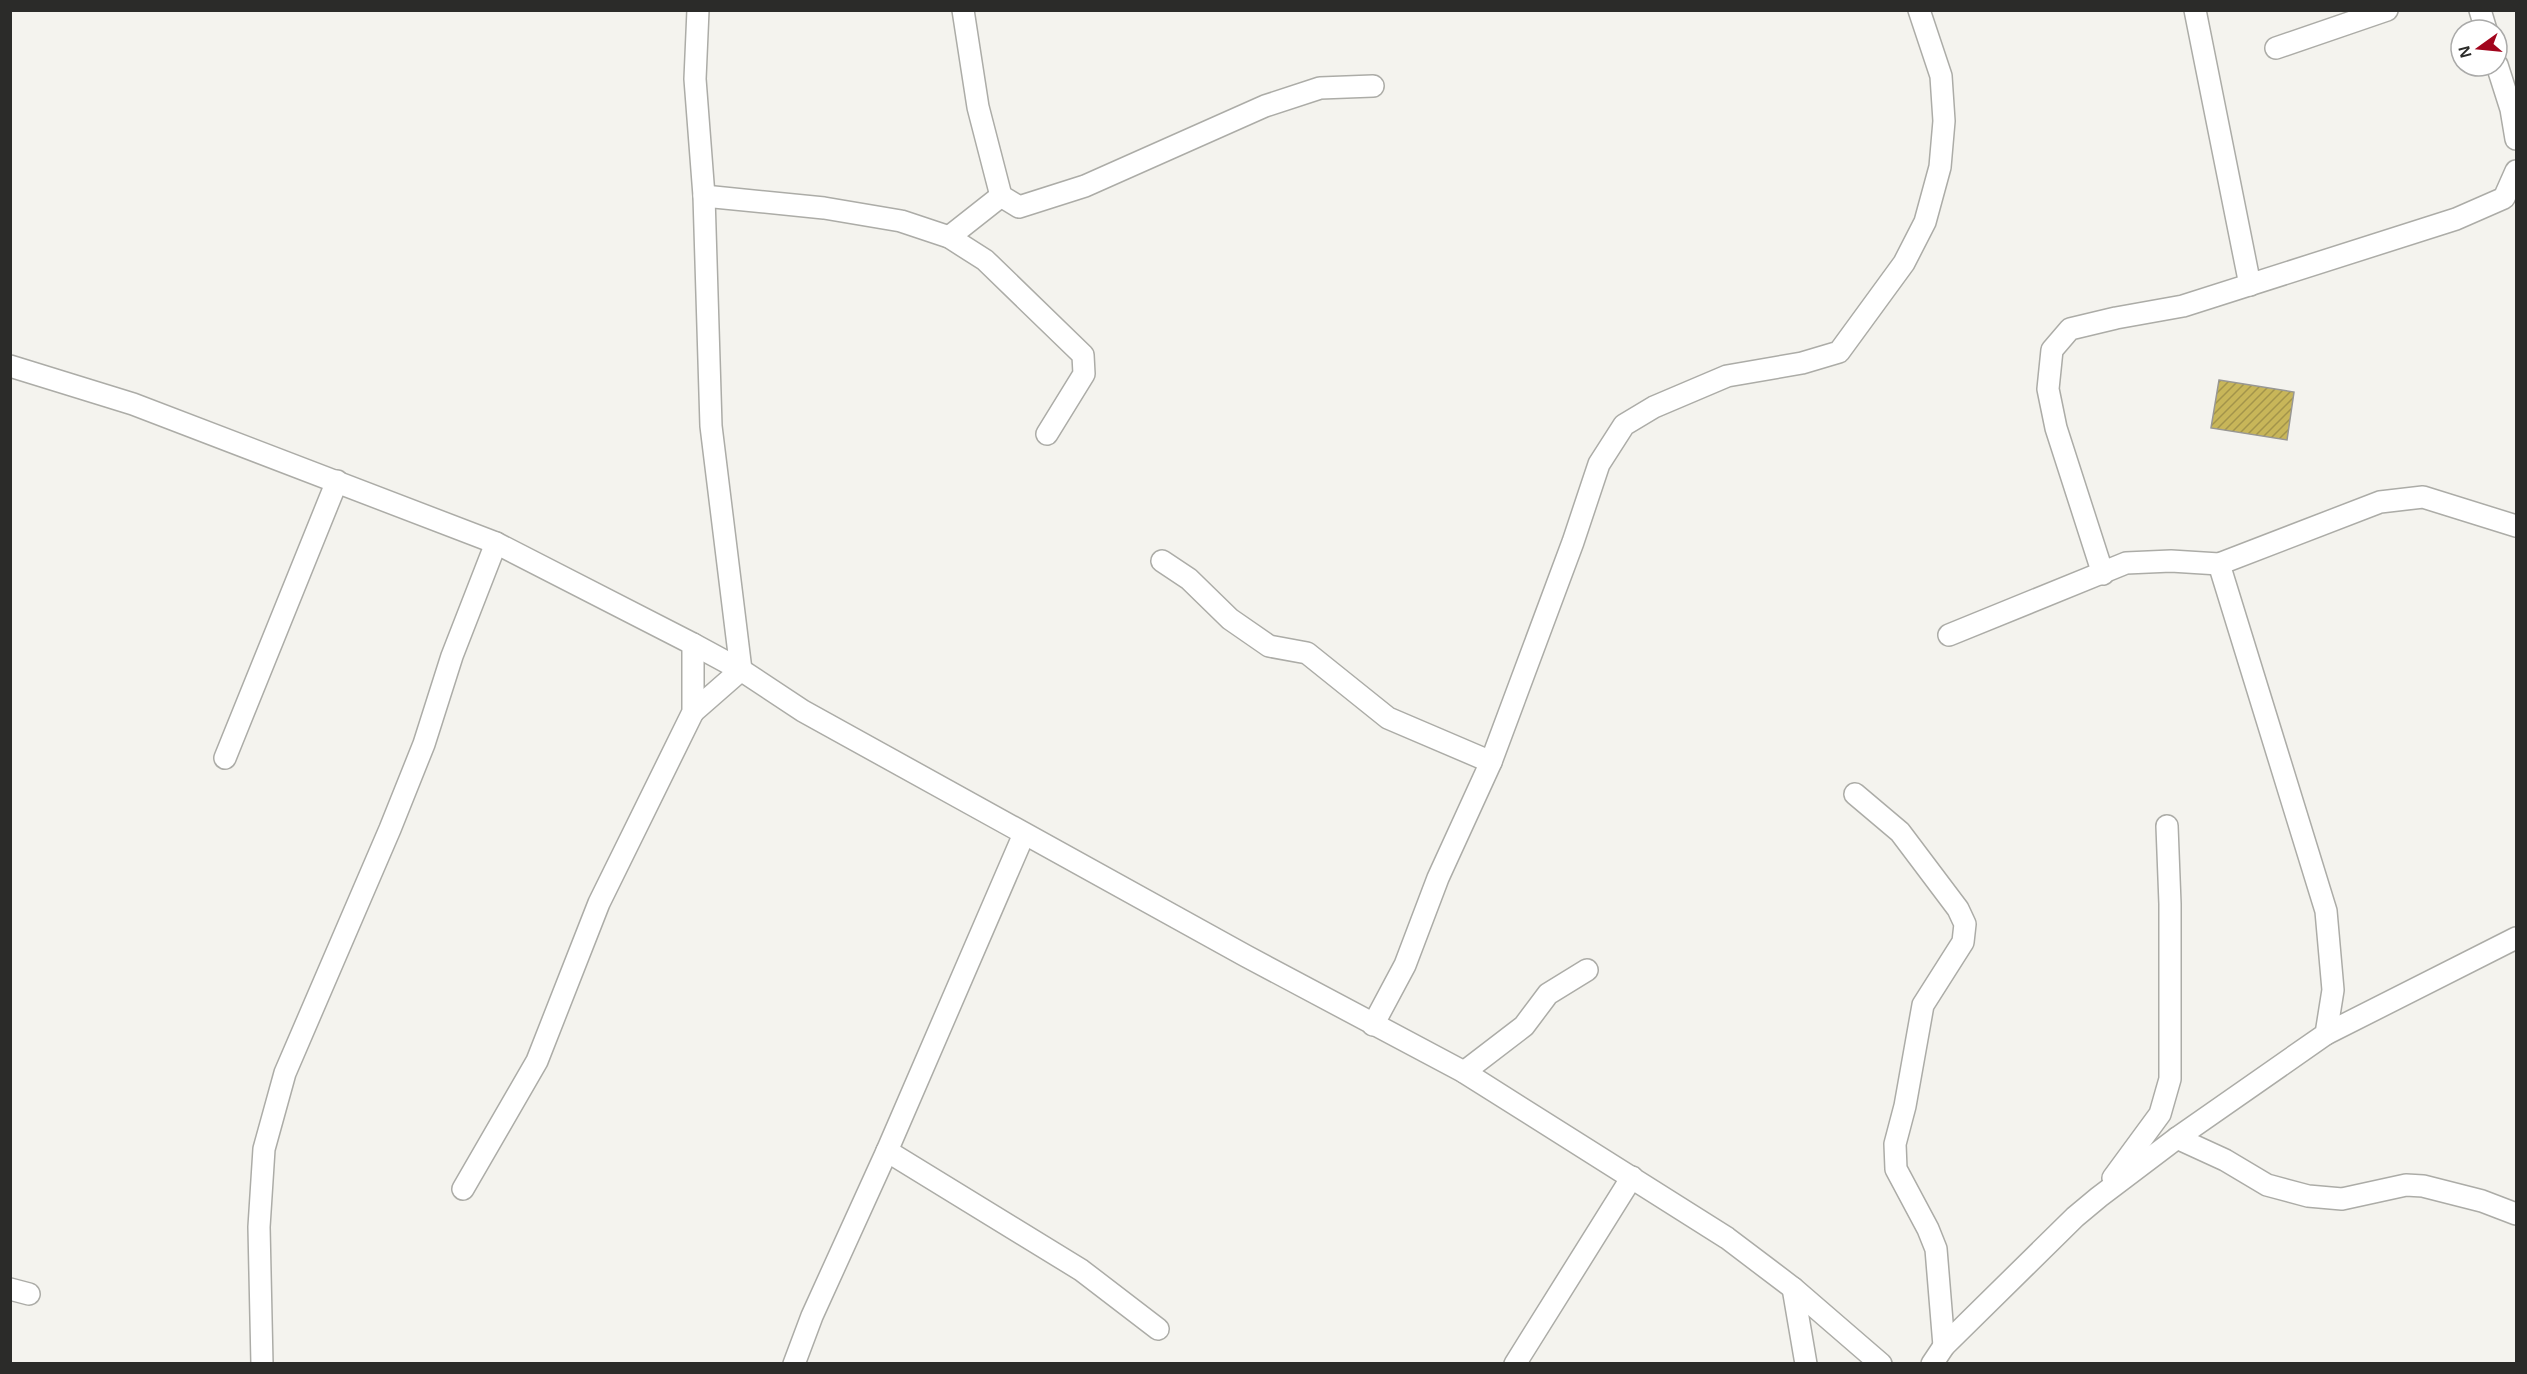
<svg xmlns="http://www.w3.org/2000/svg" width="2527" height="1374" viewBox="0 0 2527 1374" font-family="Helvetica,sans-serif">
<defs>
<pattern id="building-hatch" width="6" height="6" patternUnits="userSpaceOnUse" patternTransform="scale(1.5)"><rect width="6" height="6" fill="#c8b659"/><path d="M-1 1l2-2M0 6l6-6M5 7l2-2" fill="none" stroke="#a3944a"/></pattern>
</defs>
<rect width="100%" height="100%" fill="#f4f3ee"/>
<polygon fill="url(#building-hatch)" stroke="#989793" stroke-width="1.5" points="2219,380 2294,392 2287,440 2211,428"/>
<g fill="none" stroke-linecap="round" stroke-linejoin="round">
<defs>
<g id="minor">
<polyline points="963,10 978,107 1001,196 1019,207 1085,186 1265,106 1320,88 1373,86"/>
<polyline points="2195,10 2250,285"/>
<polyline points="2480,10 2486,30"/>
<polyline points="2276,48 2387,10"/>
<polyline points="2497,65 2511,109 2516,139"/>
<polyline points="704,196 824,208 901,221 949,237 985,260 1083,355 1084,374 1047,434"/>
<polyline points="949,237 1001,196"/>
<polyline points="10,366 133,404 496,543 693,644 741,670 803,711 1246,956 1464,1072 1727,1238 1793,1288 1881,1364"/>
<polyline points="1162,561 1189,579 1230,619 1269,646 1307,653 1388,718 1491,762"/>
<polyline points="2103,574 2056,428 2048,389 2052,350 2070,329 2116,318 2183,306 2456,219 2504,198 2516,171"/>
<polyline points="1949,635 2126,563 2171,561 2219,564 2380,502 2423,497 2516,526"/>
<polyline points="693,712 741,670 711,426 704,196 695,79 698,10"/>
<polyline points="225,758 337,481"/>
<polyline points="1855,794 1900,832 1958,909 1965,924 1963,942 1923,1005 1905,1106 1895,1144 1896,1169 1928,1229 1936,1249 1944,1346"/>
<polyline points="1373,1025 1405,965 1438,878 1491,762 1573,542 1599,464 1624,425 1654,407 1727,376 1802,363 1839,352 1904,263 1925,222 1940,167 1944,121 1941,76 1919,10"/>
<polyline points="2326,1034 2516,938"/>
<polyline points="1464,1072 1524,1026 1548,994 1587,970"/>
<polyline points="2177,1138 2225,1160 2267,1185 2308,1196 2342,1199 2406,1185 2423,1186 2482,1201 2516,1214"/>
<polyline points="887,1151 1081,1270 1158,1329"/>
<polyline points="2113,1178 2160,1114 2170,1079 2170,904 2167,826"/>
<polyline points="463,1189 537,1061 599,903 693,712 693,644"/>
<polyline points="1793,1288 1806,1364"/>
<polyline points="10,1289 29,1294"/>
<polyline points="262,1364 259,1227 264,1149 285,1073 390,829 424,744 452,656 496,543"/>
<polyline points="794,1364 812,1316 887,1151 1024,834"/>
<polyline points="1515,1364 1632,1177"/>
<polyline points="1932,1364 1944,1346 2075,1217 2099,1197 2177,1138 2326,1034 2333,990 2326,911 2219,564"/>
</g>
</defs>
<use href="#minor" stroke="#acaca7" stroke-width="24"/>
<use href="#minor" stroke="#fff" stroke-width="21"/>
</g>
<rect width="2527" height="1374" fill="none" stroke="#2b2b29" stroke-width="24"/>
<g transform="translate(2479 48) rotate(255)"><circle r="28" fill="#ffffff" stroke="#aaaaa9" stroke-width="1.5"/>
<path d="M0-4.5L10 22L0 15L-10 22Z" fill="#a2051d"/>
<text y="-9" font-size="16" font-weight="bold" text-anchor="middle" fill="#2b2b29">N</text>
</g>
</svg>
